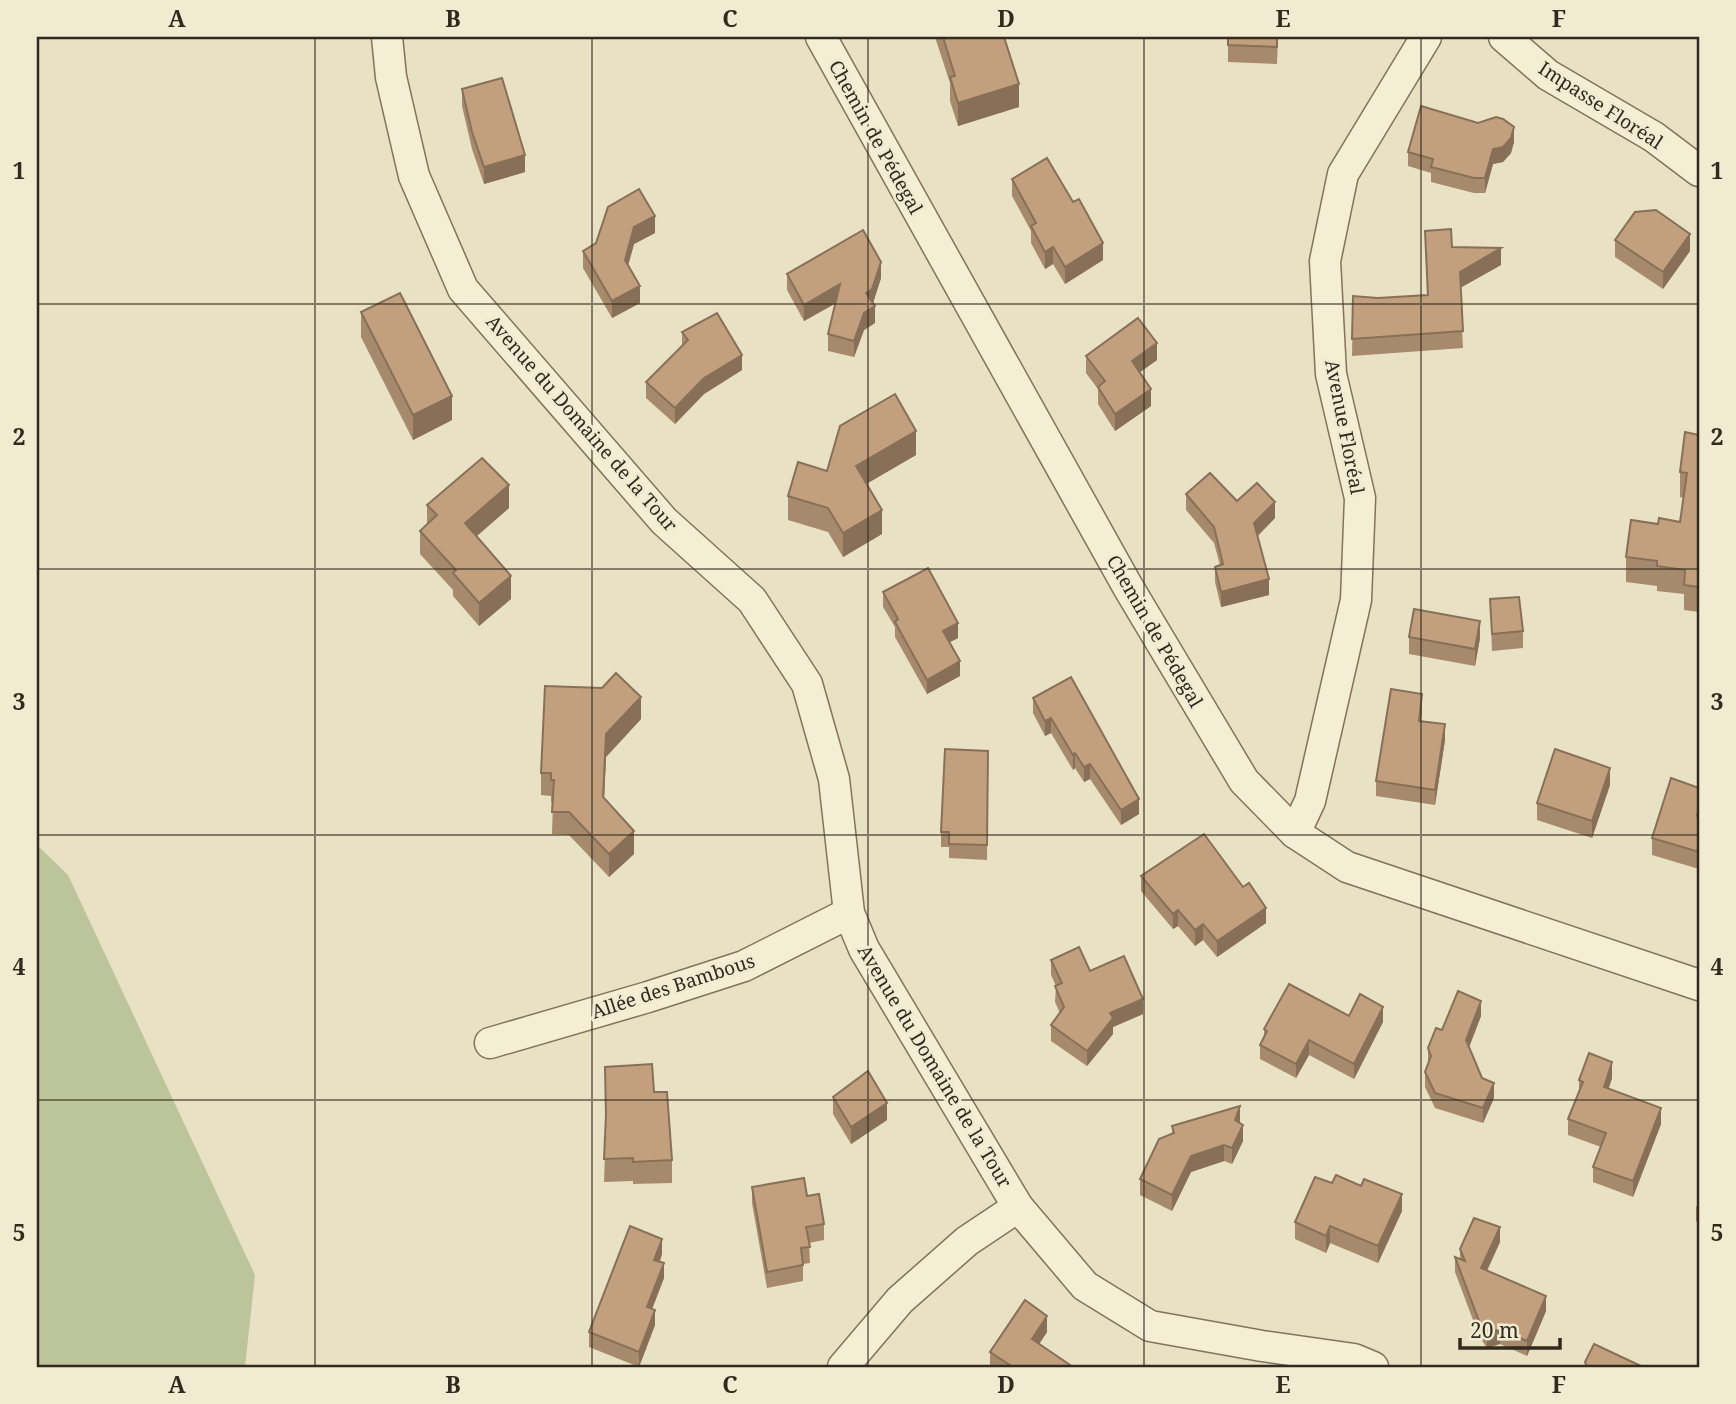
<svg xmlns="http://www.w3.org/2000/svg" width="1736" height="1404" viewBox="0 0 1736 1404" font-family="'Noto Serif',serif">
<rect width="100%" height="100%" fill="#e8e1c3"/>
<polygon fill="#bcc599" points="37,845 68,875 255,1275 245,1367 37,1367"/>
<g fill="none" stroke-linecap="round" stroke-linejoin="round">
<defs>
<g id="street">
<polyline points="387,37 391,77 414,176 463,289 664,521 752,600 807,684 834,779 849,913 864,949 1018,1207 1085,1286 1150,1326 1262,1346 1354,1359 1373,1367"/>
<polyline points="821,37 1128,587 1244,781 1295,833 1347,867 1699,985"/>
<polyline points="1504,37 1548,75 1654,137 1699,171"/>
<polyline points="1295,833 1310,801 1356,600 1360,498 1331,374 1325,261 1343,174 1426,37"/>
<polyline points="490,1043 648,997 744,966 849,913"/>
<polyline points="843,1367 900,1300 967,1241 1018,1207"/>
</g>
</defs>
<use href="#street" stroke="#81735c" stroke-width="33"/>
<use href="#street" stroke="#f4eed5" stroke-width="30"/>
</g>
<g fill="#a78a6c">
<polygon points="935,37 1004,37 1019,107 958,126 950,101 950,83"/>
<polygon points="1228,37 1278,37 1277,64 1228,62"/>
<polygon points="462,89 525,172 484,184 472,149 462,106"/>
<polygon points="1514,142 1511,153 1503,162 1493,164 1485,193 1474,193 1431,182 1431,173 1408,166 1408,152"/>
<polygon points="1012,179 1073,202 1103,260 1065,284 1053,264 1045,269 1031,243 1031,231 1012,196"/>
<polygon points="1425,231 1452,247 1501,265 1460,288 1463,348 1352,356 1353,296 1378,298 1427,295"/>
<polygon points="655,233 634,244 628,265 640,303 612,318 583,268 583,251"/>
<polygon points="1615,240 1690,251 1663,289 1615,257"/>
<polygon points="787,274 881,278 873,303 875,323 864,330 854,357 828,351 828,334 835,303 804,321 787,290"/>
<polygon points="361,312 452,420 413,440 361,337"/>
<polygon points="682,332 742,370 704,394 675,424 646,398 646,382 682,346"/>
<polygon points="1086,356 1157,360 1140,372 1151,406 1115,431 1098,404 1098,389 1086,373"/>
<polygon points="1699,435 1699,612 1684,610 1684,594 1657,591 1657,586 1626,582 1626,557 1658,524 1680,522 1684,498 1680,497 1680,472"/>
<polygon points="916,455 866,484 882,534 843,557 828,532 788,520 788,496 827,471"/>
<polygon points="1186,494 1237,501 1275,518 1258,536 1269,595 1221,607 1215,582 1215,567 1220,565 1214,543 1186,510"/>
<polygon points="427,505 509,508 477,536 511,599 479,626 453,596 453,590 420,554 420,531 427,524"/>
<polygon points="883,592 958,638 949,642 960,676 927,694 895,637 895,627 883,607"/>
<polygon points="1490,599 1523,631 1523,648 1492,651"/>
<polygon points="1409,637 1480,638 1475,666 1409,654"/>
<polygon points="1033,698 1139,814 1121,825 1090,779 1084,782 1075,768 1073,770 1051,733 1045,736 1033,713"/>
<polygon points="1422,710 1421,721 1445,740 1435,805 1376,796 1376,781"/>
<polygon points="641,719 606,757 604,799 634,854 609,877 569,835 552,834 553,802 551,802 551,796 541,795 541,773"/>
<polygon points="988,751 987,860 949,858 949,847 941,847 941,832"/>
<polygon points="1610,785 1592,838 1537,820 1537,803"/>
<polygon points="1699,788 1699,869 1652,855 1652,838"/>
<polygon points="1141,876 1266,923 1217,957 1203,940 1195,946 1178,926 1173,929 1141,891"/>
<polygon points="1051,960 1090,971 1143,1014 1113,1027 1113,1034 1087,1066 1051,1041 1051,1025 1060,1013 1055,1002 1056,986 1051,975"/>
<polygon points="1349,1016 1383,1022 1354,1079 1309,1055 1296,1078 1260,1059 1260,1045 1264,1038 1264,1029"/>
<polygon points="1481,1016 1469,1047 1482,1078 1494,1098 1483,1123 1435,1108 1425,1087 1425,1072 1428,1064 1428,1048 1442,1030"/>
<polygon points="605,1067 654,1092 672,1160 672,1183 633,1184 633,1181 604,1182 606,1123"/>
<polygon points="1612,1078 1609,1088 1661,1124 1633,1197 1593,1182 1593,1167 1601,1147 1568,1135 1568,1119 1579,1092 1579,1080"/>
<polygon points="833,1097 887,1120 851,1144 833,1114"/>
<polygon points="1240,1121 1243,1141 1232,1164 1224,1161 1191,1172 1172,1211 1140,1195 1140,1179 1172,1134 1172,1126"/>
<polygon points="752,1187 807,1196 824,1224 824,1240 809,1243 810,1263 803,1264 803,1281 767,1288 752,1203"/>
<polygon points="1699,1204 1699,1224 1696,1221 1696,1207"/>
<polygon points="1402,1211 1378,1263 1330,1243 1326,1253 1295,1239 1295,1222"/>
<polygon points="1500,1242 1487,1271 1546,1311 1527,1356 1500,1344 1487,1348 1479,1336 1455,1272 1455,1257 1460,1259 1460,1249"/>
<polygon points="662,1254 660,1262 664,1278 652,1309 655,1325 639,1367 589,1347 589,1332"/>
<polygon points="1047,1332 1039,1344 1073,1367 990,1367 990,1352"/>
</g>
<g fill="#887058">
<polygon points="1019,84 1019,107 958,126 958,103"/>
<polygon points="1514,127 1514,142 1511,153 1503,162 1493,164 1485,193 1485,178 1493,149"/>
<polygon points="525,155 525,172 484,184 484,167"/>
<polygon points="655,216 655,233 634,244 625,277 625,260 634,227"/>
<polygon points="1690,234 1690,251 1663,289 1663,272"/>
<polygon points="1103,243 1103,260 1065,284 1065,267"/>
<polygon points="1053,247 1053,264 1045,269 1045,252"/>
<polygon points="1501,248 1501,265 1460,288 1460,272"/>
<polygon points="881,262 881,278 872,306 866,293"/>
<polygon points="840,284 840,301 804,321 804,305"/>
<polygon points="640,286 640,303 612,318 612,301"/>
<polygon points="875,306 875,323 864,330 854,357 854,341 864,313"/>
<polygon points="1157,343 1157,360 1132,378 1132,361"/>
<polygon points="742,355 742,370 704,394 675,424 675,408 704,378"/>
<polygon points="1151,389 1151,406 1115,431 1115,414"/>
<polygon points="452,396 452,420 413,440 413,415"/>
<polygon points="916,431 916,455 856,490 856,466"/>
<polygon points="509,485 509,508 465,546 465,523"/>
<polygon points="1275,502 1275,518 1254,539 1254,523"/>
<polygon points="882,510 882,534 843,557 843,533"/>
<polygon points="511,576 511,599 479,626 479,603"/>
<polygon points="1269,579 1269,595 1221,607 1221,592"/>
<polygon points="1480,621 1480,638 1475,666 1475,649"/>
<polygon points="958,623 958,638 943,646 943,631"/>
<polygon points="960,661 960,676 927,694 927,680"/>
<polygon points="1422,694 1422,710 1419,737 1419,721"/>
<polygon points="641,697 641,719 606,757 603,820 606,734"/>
<polygon points="1051,718 1051,733 1045,736 1045,721"/>
<polygon points="1445,724 1445,740 1435,805 1435,790"/>
<polygon points="1075,753 1075,768 1073,770 1073,755"/>
<polygon points="1090,764 1090,779 1084,782 1084,767"/>
<polygon points="1610,768 1610,785 1592,838 1592,821"/>
<polygon points="1139,799 1139,814 1121,825 1121,810"/>
<polygon points="634,831 634,854 609,877 609,854"/>
<polygon points="1266,908 1266,923 1217,957 1217,941"/>
<polygon points="1178,910 1178,926 1173,929 1173,914"/>
<polygon points="1203,924 1203,940 1195,946 1195,930"/>
<polygon points="1143,999 1143,1014 1113,1027 1113,1034 1087,1066 1087,1051 1110,1013"/>
<polygon points="1481,1001 1481,1016 1466,1055 1466,1040"/>
<polygon points="1383,1007 1383,1022 1354,1079 1354,1064"/>
<polygon points="1309,1040 1309,1055 1296,1078 1296,1064"/>
<polygon points="1612,1062 1612,1078 1604,1102 1604,1087"/>
<polygon points="1494,1083 1494,1098 1483,1123 1483,1108"/>
<polygon points="887,1103 887,1120 851,1144 851,1127"/>
<polygon points="1240,1106 1240,1121 1235,1136 1235,1120"/>
<polygon points="1661,1108 1661,1124 1633,1197 1633,1181"/>
<polygon points="1243,1125 1243,1141 1232,1164 1232,1148"/>
<polygon points="1224,1145 1224,1161 1191,1172 1172,1211 1172,1195 1191,1156"/>
<polygon points="1402,1194 1402,1211 1378,1263 1378,1246"/>
<polygon points="1330,1226 1330,1243 1326,1253 1326,1236"/>
<polygon points="1500,1227 1500,1242 1481,1283 1481,1268"/>
<polygon points="662,1239 662,1254 654,1275 654,1260"/>
<polygon points="664,1263 664,1278 647,1322 647,1307"/>
<polygon points="1546,1296 1546,1311 1527,1356 1527,1341"/>
<polygon points="655,1310 655,1325 639,1367 639,1352"/>
<polygon points="1047,1316 1047,1332 1032,1355 1032,1339"/>
<polygon points="1500,1329 1500,1344 1487,1348 1487,1333"/>
</g>
<g fill="#c2a07e" stroke="#887058" stroke-width="2">
<polygon points="943,37 1004,37 1019,84 958,103 950,77 955,76"/>
<polygon points="1228,37 1277,37 1277,47 1228,45"/>
<polygon points="502,78 525,155 484,167 472,132 462,89"/>
<polygon points="1421,106 1478,123 1496,117 1503,119 1514,127 1511,138 1503,147 1493,149 1485,178 1474,178 1431,167 1433,159 1408,152"/>
<polygon points="1047,158 1073,202 1079,199 1103,243 1065,267 1053,247 1045,252 1031,226 1036,223 1012,179"/>
<polygon points="639,189 655,216 634,227 625,260 640,286 612,301 583,251 596,243 608,207"/>
<polygon points="1656,210 1690,234 1663,272 1615,240 1635,212"/>
<polygon points="1451,229 1452,247 1501,248 1460,272 1463,331 1352,339 1353,296 1378,298 1428,295 1425,231"/>
<polygon points="863,230 881,262 872,289 866,293 875,306 864,313 854,341 828,334 840,284 804,305 787,274"/>
<polygon points="400,293 452,396 413,415 361,312"/>
<polygon points="717,313 742,355 704,378 675,408 646,382 688,340 682,332"/>
<polygon points="1138,318 1157,343 1132,361 1151,389 1115,414 1098,387 1105,381 1086,356"/>
<polygon points="895,394 916,431 856,466 882,510 843,533 828,508 788,496 798,462 827,471 840,426"/>
<polygon points="1685,432 1699,435 1699,587 1684,585 1685,570 1657,566 1657,561 1626,557 1631,520 1658,524 1659,518 1680,522 1687,473 1680,472"/>
<polygon points="482,458 509,485 465,523 511,576 479,603 453,573 456,570 420,531 437,515 427,505"/>
<polygon points="1210,473 1237,501 1257,483 1275,502 1254,523 1269,579 1221,592 1215,567 1223,564 1214,527 1186,494"/>
<polygon points="928,568 958,623 943,631 960,661 927,680 895,622 898,619 883,592"/>
<polygon points="1519,597 1523,631 1492,634 1490,599"/>
<polygon points="1414,609 1480,621 1475,649 1409,637"/>
<polygon points="616,673 641,697 606,734 603,797 634,831 609,854 569,812 552,812 554,780 551,780 551,773 541,773 545,686 602,688"/>
<polygon points="1071,677 1139,799 1121,810 1090,764 1084,767 1075,753 1073,755 1051,718 1045,721 1033,698"/>
<polygon points="1391,689 1422,694 1419,721 1445,724 1435,790 1376,781"/>
<polygon points="945,749 988,751 987,845 949,844 949,832 941,832"/>
<polygon points="1555,749 1610,768 1592,821 1537,803"/>
<polygon points="1671,778 1699,788 1699,809 1697,816 1699,817 1699,852 1652,838"/>
<polygon points="1204,834 1243,887 1249,883 1266,908 1217,941 1203,924 1195,930 1178,910 1173,914 1141,876"/>
<polygon points="1079,947 1090,971 1124,956 1143,999 1110,1013 1113,1018 1087,1051 1051,1025 1064,1007 1055,986 1062,983 1051,960"/>
<polygon points="1289,984 1349,1016 1360,994 1383,1007 1354,1064 1309,1040 1296,1064 1260,1045 1267,1031 1264,1029"/>
<polygon points="1458,991 1481,1001 1466,1040 1482,1078 1494,1083 1483,1108 1435,1093 1425,1072 1431,1056 1428,1048 1436,1028 1442,1030"/>
<polygon points="1589,1053 1612,1062 1604,1087 1661,1108 1633,1181 1593,1167 1606,1133 1568,1119 1583,1082 1579,1080"/>
<polygon points="652,1064 654,1092 667,1092 672,1160 633,1162 633,1158 604,1159 606,1115 605,1067"/>
<polygon points="868,1071 887,1103 851,1127 833,1097"/>
<polygon points="1240,1106 1235,1120 1243,1125 1232,1148 1224,1145 1191,1156 1172,1195 1140,1179 1159,1139 1174,1133 1172,1126"/>
<polygon points="1336,1175 1361,1186 1364,1179 1402,1194 1378,1246 1330,1226 1326,1236 1295,1222 1315,1177 1332,1183"/>
<polygon points="804,1178 807,1196 819,1194 824,1224 806,1227 810,1247 801,1248 803,1265 767,1272 752,1187"/>
<polygon points="1474,1218 1500,1227 1481,1268 1546,1296 1527,1341 1500,1329 1487,1333 1479,1321 1455,1257 1465,1261 1460,1249"/>
<polygon points="630,1226 662,1239 654,1260 664,1263 647,1307 655,1310 639,1352 589,1332"/>
<polygon points="1025,1300 1047,1316 1032,1339 1073,1367 1013,1367 990,1352"/>
<polygon points="1594,1344 1643,1367 1587,1367 1585,1362"/>
</g>
<path fill="none" stroke="#322a1e" stroke-width="2" stroke-opacity="0.55" d="M315,37V1367M592,37V1367M868,37V1367M1144,37V1367M1421,37V1367M37,304H1699M37,569H1699M37,835H1699M37,1100H1699"/>
<g text-anchor="middle" stroke-width="6" stroke-linejoin="round" paint-order="stroke">
<g font-size="19" fill="#322a1e" stroke="#f1ebd2">
<text transform="translate(1601 105) rotate(33)" y="7">Impasse Floréal</text>
<text transform="translate(876 137) rotate(61)" y="7">Chemin de Pédegal</text>
<text transform="translate(582 423) rotate(49)" y="7">Avenue du Domaine de la Tour</text>
<text transform="translate(1345 427) rotate(79)" y="7">Avenue Floréal</text>
<text transform="translate(1155 631) rotate(60)" y="7">Chemin de Pédegal</text>
<text transform="translate(673 986) rotate(-18)" y="7">Allée des Bambous</text>
<text transform="translate(935 1066) rotate(59)" y="7">Avenue du Domaine de la Tour</text>
</g>
</g>
<rect width="1736" height="1404" fill="none" stroke="#f1ebd2" stroke-width="77"/>
<path d="M1460 1338v10h100v-10" fill="none" stroke="#322a1e" stroke-width="3.5"/>
<text x="1470" y="1338" font-size="21" fill="#322a1e" stroke="#f1ebd2" stroke-width="5" paint-order="stroke">20 m</text>
<rect x="38" y="38" width="1660" height="1328" fill="none" stroke="#322a1e" stroke-width="2.5"/>
<g font-size="23" text-anchor="middle" font-weight="bold" fill="#322a1e">
<text x="177" y="27">A</text>
<text x="453" y="27">B</text>
<text x="730" y="27">C</text>
<text x="1006" y="27">D</text>
<text x="1283" y="27">E</text>
<text x="1559" y="27">F</text>
<text x="19" y="179">1</text>
<text x="1717" y="179">1</text>
<text x="19" y="445">2</text>
<text x="1717" y="445">2</text>
<text x="19" y="710">3</text>
<text x="1717" y="710">3</text>
<text x="19" y="975">4</text>
<text x="1717" y="975">4</text>
<text x="19" y="1241">5</text>
<text x="1717" y="1241">5</text>
<text x="177" y="1393">A</text>
<text x="453" y="1393">B</text>
<text x="730" y="1393">C</text>
<text x="1006" y="1393">D</text>
<text x="1283" y="1393">E</text>
<text x="1559" y="1393">F</text>
</g>
</svg>
